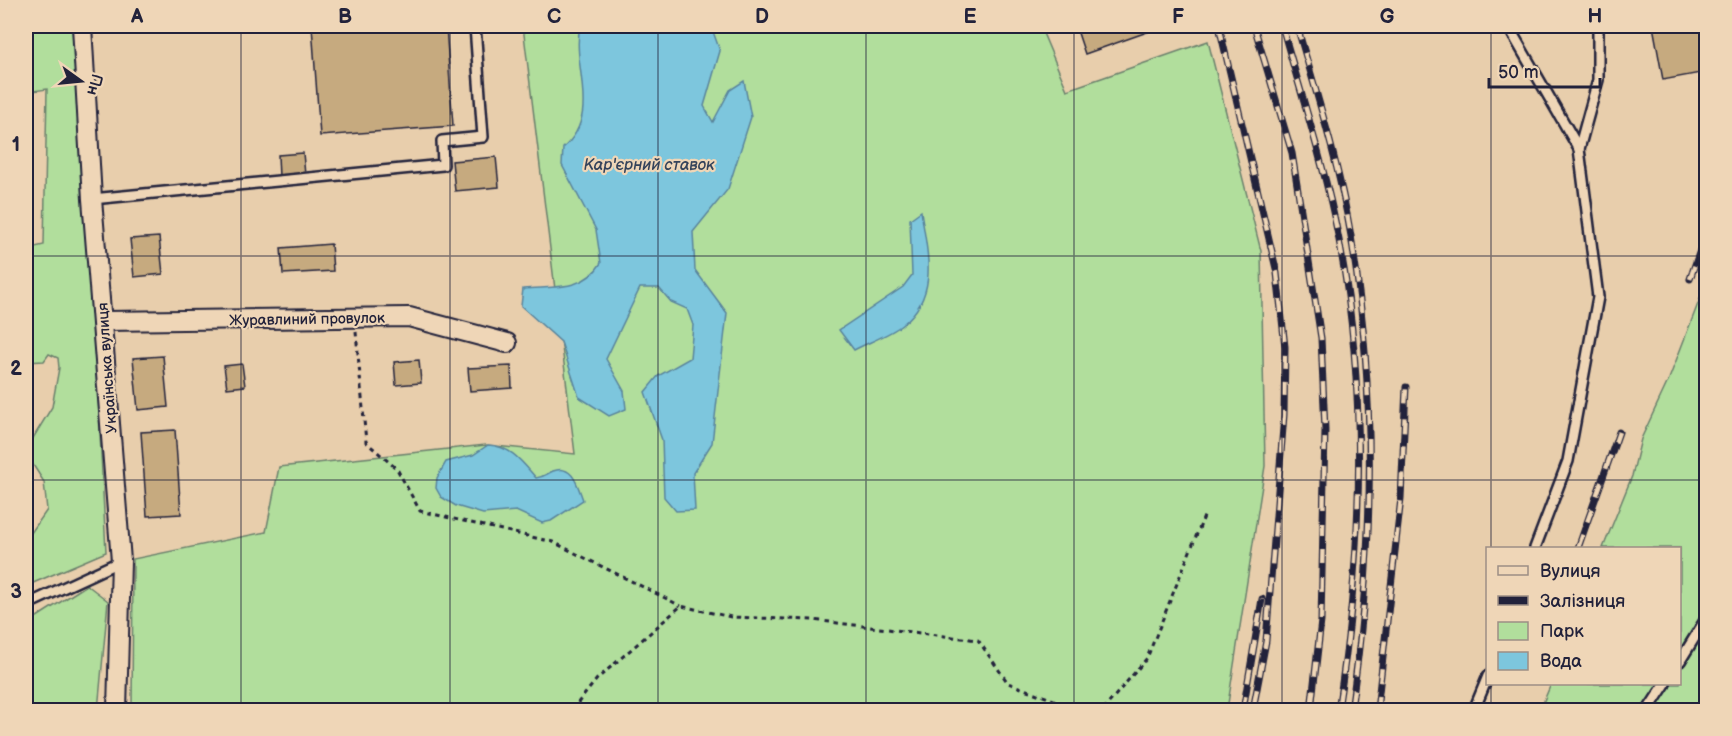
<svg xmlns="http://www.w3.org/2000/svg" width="1732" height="736" viewBox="0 0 1732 736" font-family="'Balsamiq Sans',sans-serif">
<rect width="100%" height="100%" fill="#e8ceac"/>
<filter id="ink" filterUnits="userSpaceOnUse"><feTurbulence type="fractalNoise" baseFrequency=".0167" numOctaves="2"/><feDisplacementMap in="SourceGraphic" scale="12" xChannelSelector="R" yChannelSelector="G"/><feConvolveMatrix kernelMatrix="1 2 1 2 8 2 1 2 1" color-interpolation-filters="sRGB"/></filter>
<g filter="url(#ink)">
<g fill="#b1de9c" stroke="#6a806c" stroke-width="1.5">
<polygon points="26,26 72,26 94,314 106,552 26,586 26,540 47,510 44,482 28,457 27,448 52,407 59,368 58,358 49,354 44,361 26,362 26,249 44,245 47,89 26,92"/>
<polygon points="523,26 1040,26 1067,90 1208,41 1261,251 1265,466 1227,710 132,710 133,559 266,532 279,467 486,445 575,454"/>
<polygon points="1706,283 1706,694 1692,710 1540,710 1551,684 1680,684 1680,548 1603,548 1632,476 1641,439 1669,379"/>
<polygon points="87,585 108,601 98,710 26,710 26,624"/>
</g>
<g fill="#7dc6dd" stroke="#59849c" stroke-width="1.5">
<path d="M580,26H711L720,51L704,106L713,122L730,90L744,81L751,117L728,189L693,232L695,270L727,313L712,443L693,473L695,510L676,511L664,497L662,440L645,392L658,376L690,358L693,325L687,309L671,302L659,288H640L606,359L624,391L626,409L609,416L579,397L561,342L521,306L523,289C553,286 583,292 601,263L596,230L562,165L563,148C602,114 571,67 580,26Z"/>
<path d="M921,211C927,252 940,294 903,324C890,335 869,342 854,350L839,330L903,287L912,275L910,219Z"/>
<path d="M488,445C511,446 522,462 536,478C544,477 546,474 553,471C573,463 578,487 583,500L551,521L542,523L516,511L483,514L456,506L441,497L436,488L437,478L446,462L473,455Z"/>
</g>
<g fill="#c6aa7f" stroke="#22223b" stroke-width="1.5">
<polygon points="312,26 446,26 453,126 320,136"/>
<polygon points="1081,26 1148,26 1150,31 1085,54 1076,27"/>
<polygon points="1653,26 1706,26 1706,72 1663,80"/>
<polygon points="303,153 305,175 279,177 278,155"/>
<polygon points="496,157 499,187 455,191 452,161"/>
<polygon points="159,237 163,274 134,277 130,239"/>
<polygon points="331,244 333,271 283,274 281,248"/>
<polygon points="163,356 168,407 138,410 133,358"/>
<polygon points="419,360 421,383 396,385 394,362"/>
<polygon points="242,364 245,386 227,388 224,366"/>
<polygon points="511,366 512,388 470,391 468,368"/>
<polygon points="175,430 181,514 147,516 141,432"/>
</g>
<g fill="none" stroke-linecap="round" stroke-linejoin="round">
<defs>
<g id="service">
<polyline points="1508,26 1579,149"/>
<polyline points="92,199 443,165 442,141 483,137 475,26"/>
<polyline points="1535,548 1568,461 1598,297 1579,149 1598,80 1598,26"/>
<polyline points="26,605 121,561"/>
<polyline points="1680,661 1706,619"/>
<polyline points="1474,710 1488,676"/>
<polyline points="1648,710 1665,684"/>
</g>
<g id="minor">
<polyline points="82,26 92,199 121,561 117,710"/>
<polyline points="104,321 409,317 507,343"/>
</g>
</defs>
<use href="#service" stroke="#22223b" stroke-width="14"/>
<use href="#minor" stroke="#22223b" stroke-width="22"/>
<g stroke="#22223b" stroke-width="3" stroke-dasharray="4.5 4.5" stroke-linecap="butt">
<polyline points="356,332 366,442 397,469 420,511 553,542 681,606"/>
<polyline points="572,710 597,679 681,606 731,617 813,620 978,640 1008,683 1062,703 1072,710"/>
<polyline points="1103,710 1147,658 1205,514"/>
</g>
<use href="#service" stroke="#efd6b7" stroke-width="9"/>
<use href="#minor" stroke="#efd6b7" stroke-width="18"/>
<defs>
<g id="rail">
<polyline points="1219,26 1277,273 1285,347 1284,415 1266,641 1253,710"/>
<polyline points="1254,26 1292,153 1321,338 1325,430 1321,621 1311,710"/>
<path d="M1282,26C1302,97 1325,168 1339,240C1368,394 1362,557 1338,710"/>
<path d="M1297,26C1317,95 1339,165 1351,236C1377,394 1374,553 1351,710"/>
<polyline points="1690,279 1706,233"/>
<polyline points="1578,548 1619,432"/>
<polyline points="1243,710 1262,599"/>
<polyline points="1377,710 1401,498 1406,387"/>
</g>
</defs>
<use href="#rail" stroke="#22223b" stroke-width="7"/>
<use href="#rail" stroke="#efd6b7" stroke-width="4.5" stroke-dasharray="14" stroke-linecap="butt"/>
</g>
</g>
<path fill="none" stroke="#22223b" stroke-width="1.5" stroke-opacity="0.55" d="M241,26V710M450,26V710M658,26V710M866,26V710M1074,26V710M1282,26V710M1491,26V548M26,256H1706M26,480H1706M1491,684V710"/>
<g text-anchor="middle" stroke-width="4.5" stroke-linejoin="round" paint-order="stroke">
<g font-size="15" fill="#22223b" stroke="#efd6b7">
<text transform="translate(307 319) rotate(-1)" y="5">Журавлиний провулок</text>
<text transform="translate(107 368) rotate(-94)" y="5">Українська вулиця</text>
</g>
<g font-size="16" font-style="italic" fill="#34435b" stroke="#efd6b7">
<text x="649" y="170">Кар'єрний ставок</text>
</g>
</g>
<rect width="1732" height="736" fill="none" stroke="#efd6b7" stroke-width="66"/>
<rect x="1486" y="547" width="195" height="138" fill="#efd6b7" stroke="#9d8e85" stroke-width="1.5"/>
<rect x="1498" y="566" width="30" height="9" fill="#efd6b7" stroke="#9d8e85" stroke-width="1.5"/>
<text x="1540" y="577" font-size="18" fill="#22223b">Вулиця</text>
<rect x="1498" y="596" width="30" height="9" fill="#22223b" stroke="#9d8e85" stroke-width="1.5"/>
<text x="1540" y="607" font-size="18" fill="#22223b">Залізниця</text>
<rect x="1498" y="622" width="30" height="18" fill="#b1de9c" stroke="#9d8e85" stroke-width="1.5"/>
<text x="1540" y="637" font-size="18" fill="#22223b">Парк</text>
<rect x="1498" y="652" width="30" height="18" fill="#7dc6dd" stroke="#9d8e85" stroke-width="1.5"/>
<text x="1540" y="667" font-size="18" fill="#22223b">Вода</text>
<g transform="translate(81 81) rotate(105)" stroke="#efd6b7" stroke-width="4.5" paint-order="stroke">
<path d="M0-4.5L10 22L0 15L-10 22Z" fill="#22223b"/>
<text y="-9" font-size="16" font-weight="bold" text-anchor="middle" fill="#22223b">Пн</text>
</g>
<path d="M1489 78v9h111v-9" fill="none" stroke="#22223b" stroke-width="3"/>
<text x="1498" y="78" font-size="18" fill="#22223b" stroke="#efd6b7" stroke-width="4.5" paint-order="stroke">50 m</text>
<rect x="33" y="33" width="1666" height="670" fill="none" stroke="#22223b" stroke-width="2"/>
<g font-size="20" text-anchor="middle" font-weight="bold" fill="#22223b">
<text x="137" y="23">A</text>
<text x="345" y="23">B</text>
<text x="554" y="23">C</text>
<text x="762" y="23">D</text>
<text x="970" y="23">E</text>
<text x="1178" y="23">F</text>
<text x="1387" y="23">G</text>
<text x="1595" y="23">H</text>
<text x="16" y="151">1</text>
<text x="16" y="375">2</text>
<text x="16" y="598">3</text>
</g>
</svg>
